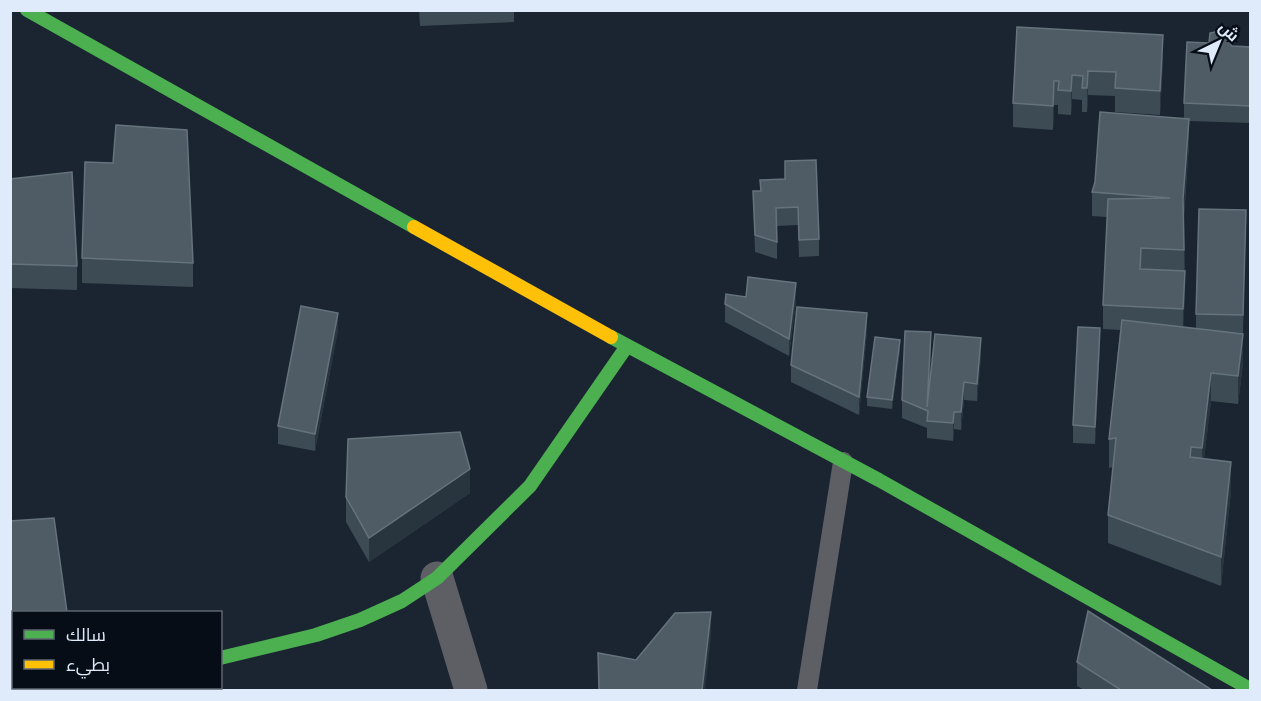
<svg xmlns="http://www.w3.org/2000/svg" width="1261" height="701" viewBox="0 0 1261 701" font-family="Signika,Cairo,sans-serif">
<rect width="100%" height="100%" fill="#1a2531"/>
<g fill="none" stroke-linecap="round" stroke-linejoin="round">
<polyline stroke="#5d5f65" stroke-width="20" points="807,690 843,462"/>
<g stroke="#5d5f65" stroke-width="33">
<polyline points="437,578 471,690"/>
<polyline points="58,690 72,688"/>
</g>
<g stroke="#4caf50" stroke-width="14">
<polyline points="27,10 414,227"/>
<polyline points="611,337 879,480 1250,689"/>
<polyline points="220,658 316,635 360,620 402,601 437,578 530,486 627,346"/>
</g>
<polyline stroke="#ffc107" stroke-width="14" points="414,227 611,337"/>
</g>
<g fill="#3d4b54">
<polygon points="419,10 514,10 514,22 420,26"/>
<polygon points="1017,27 1163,60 1160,115 1115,112 1115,96 1088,95 1087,112 1082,112 1082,100 1072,99 1071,115 1058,114 1058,105 1054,105 1053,130 1013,127 1013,103"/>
<polygon points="1232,46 1251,47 1251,123 1189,121 1189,144 1184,218 1185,295 1183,327 1196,329 1196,314 1246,210 1243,333 1224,332 1243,363 1238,404 1211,401 1204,458 1231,491 1221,586 1108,543 1108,515 1113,467 1109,468 1109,439 1120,330 1103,329 1103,305 1107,217 1092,216 1092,192 1184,119 1184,103"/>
<polygon points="10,179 77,266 77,290 10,288"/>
<polygon points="785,179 819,239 819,256 799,257 798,225 777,226 777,259 755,252 753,191 760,191 760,180"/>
<polygon points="82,258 193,263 193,287 82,283"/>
<polygon points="746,297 796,301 789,356 725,322 725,304"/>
<polygon points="338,330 315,451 278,444 278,426"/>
<polygon points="867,331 859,415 791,382 791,365"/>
<polygon points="1100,346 1095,444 1073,443 1073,425"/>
<polygon points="931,349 929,396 981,356 977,401 964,400 961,430 954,429 953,441 927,438 927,428 902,418 902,400"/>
<polygon points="900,350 892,409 867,406 867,397"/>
<polygon points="470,493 369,562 346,522 346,497"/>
<polygon points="10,521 14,612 14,650 10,651"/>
<polygon points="1077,662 1212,690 1084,690 1077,686"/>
</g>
<g fill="#28353e">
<polygon points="1163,35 1163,60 1160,115 1160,91"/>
<polygon points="1088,71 1088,95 1087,112 1087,88"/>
<polygon points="1072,75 1072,99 1071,115 1071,91"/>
<polygon points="1054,81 1054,105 1053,130 1053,106"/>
<polygon points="1189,119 1189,144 1183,223 1183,199"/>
<polygon points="1185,271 1185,295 1183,334 1183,309"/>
<polygon points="796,283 796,301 789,356 789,339"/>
<polygon points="338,313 338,330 315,451 315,434"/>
<polygon points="867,313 867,331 859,415 859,397"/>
<polygon points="1100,328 1100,346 1095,444 1095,427"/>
<polygon points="931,332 931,349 928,411 927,411"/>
<polygon points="1243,334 1243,363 1238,404 1238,376"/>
<polygon points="981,338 981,356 977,401 977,384"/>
<polygon points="900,340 900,350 892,409 892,400"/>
<polygon points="1211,373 1211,401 1202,477 1202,448"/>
<polygon points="964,382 964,400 961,430 961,412"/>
<polygon points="954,412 954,429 953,441 953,423"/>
<polygon points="1231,462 1231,491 1221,586 1221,557"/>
<polygon points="470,469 470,493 369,562 369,538"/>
<polygon points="711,612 711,636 705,690 702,690"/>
</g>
<g fill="#4f5c65" stroke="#65737d" stroke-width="1.5">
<polygon points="1017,27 1163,35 1160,91 1115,88 1116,72 1088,71 1087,88 1082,88 1083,76 1072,75 1071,91 1058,90 1059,81 1054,81 1053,106 1013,103"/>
<polygon points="1223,30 1232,46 1251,47 1251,106 1184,103 1187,42 1209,43 1210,33"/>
<polygon points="1100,112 1189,119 1183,199 1184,250 1141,248 1140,269 1185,271 1183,309 1103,305 1108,199 1170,198 1092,192 1095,182"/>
<polygon points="116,125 187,130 193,263 82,258 85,162 113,163"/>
<polygon points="816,160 819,239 799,240 798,207 776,208 777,242 755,235 753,191 761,191 760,180 785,179 785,161"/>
<polygon points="72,172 77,266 10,264 10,179"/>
<polygon points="1199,209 1246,210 1243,315 1196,314"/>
<polygon points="748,277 796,283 789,339 725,304 726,294 746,297"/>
<polygon points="301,306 338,313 315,434 278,426"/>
<polygon points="797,307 867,313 859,397 791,365"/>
<polygon points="1122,320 1243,334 1238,376 1211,373 1202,448 1191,447 1190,457 1231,462 1221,557 1108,515 1116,438 1109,439"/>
<polygon points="1078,327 1100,328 1095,427 1073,425"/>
<polygon points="905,331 931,332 927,407 935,334 981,338 977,384 964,382 961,412 954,412 953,423 927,421 928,411 902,400"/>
<polygon points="875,337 900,340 892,400 867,397"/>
<polygon points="460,432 470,469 369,538 346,497 348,439"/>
<polygon points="54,518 67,612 14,612 14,626 10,626 10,521"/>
<polygon points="1088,611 1212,690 1121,690 1077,662"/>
<polygon points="711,612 702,690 599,690 598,653 636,660 675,613"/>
<rect x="111" y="687" width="65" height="3"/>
</g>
<rect width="1261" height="701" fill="none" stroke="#dfebfa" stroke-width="24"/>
<rect x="12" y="611" width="210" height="78" fill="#060d17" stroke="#5d6672" stroke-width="1.5"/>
<rect x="24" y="630" width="30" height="9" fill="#4caf50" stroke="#5d6672" stroke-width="1.5"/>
<text x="66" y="641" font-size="18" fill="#dfebfa">سالك</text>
<rect x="24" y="660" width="30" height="9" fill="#ffc107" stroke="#5d6672" stroke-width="1.5"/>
<text x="66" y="671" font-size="18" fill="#dfebfa">بطيء</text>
<g transform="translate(1219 42) rotate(43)" stroke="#060d17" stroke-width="4.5" paint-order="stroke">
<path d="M0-4.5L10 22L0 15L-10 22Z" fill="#dfebfa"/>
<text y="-9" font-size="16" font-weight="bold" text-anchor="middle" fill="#dfebfa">ش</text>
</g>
</svg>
